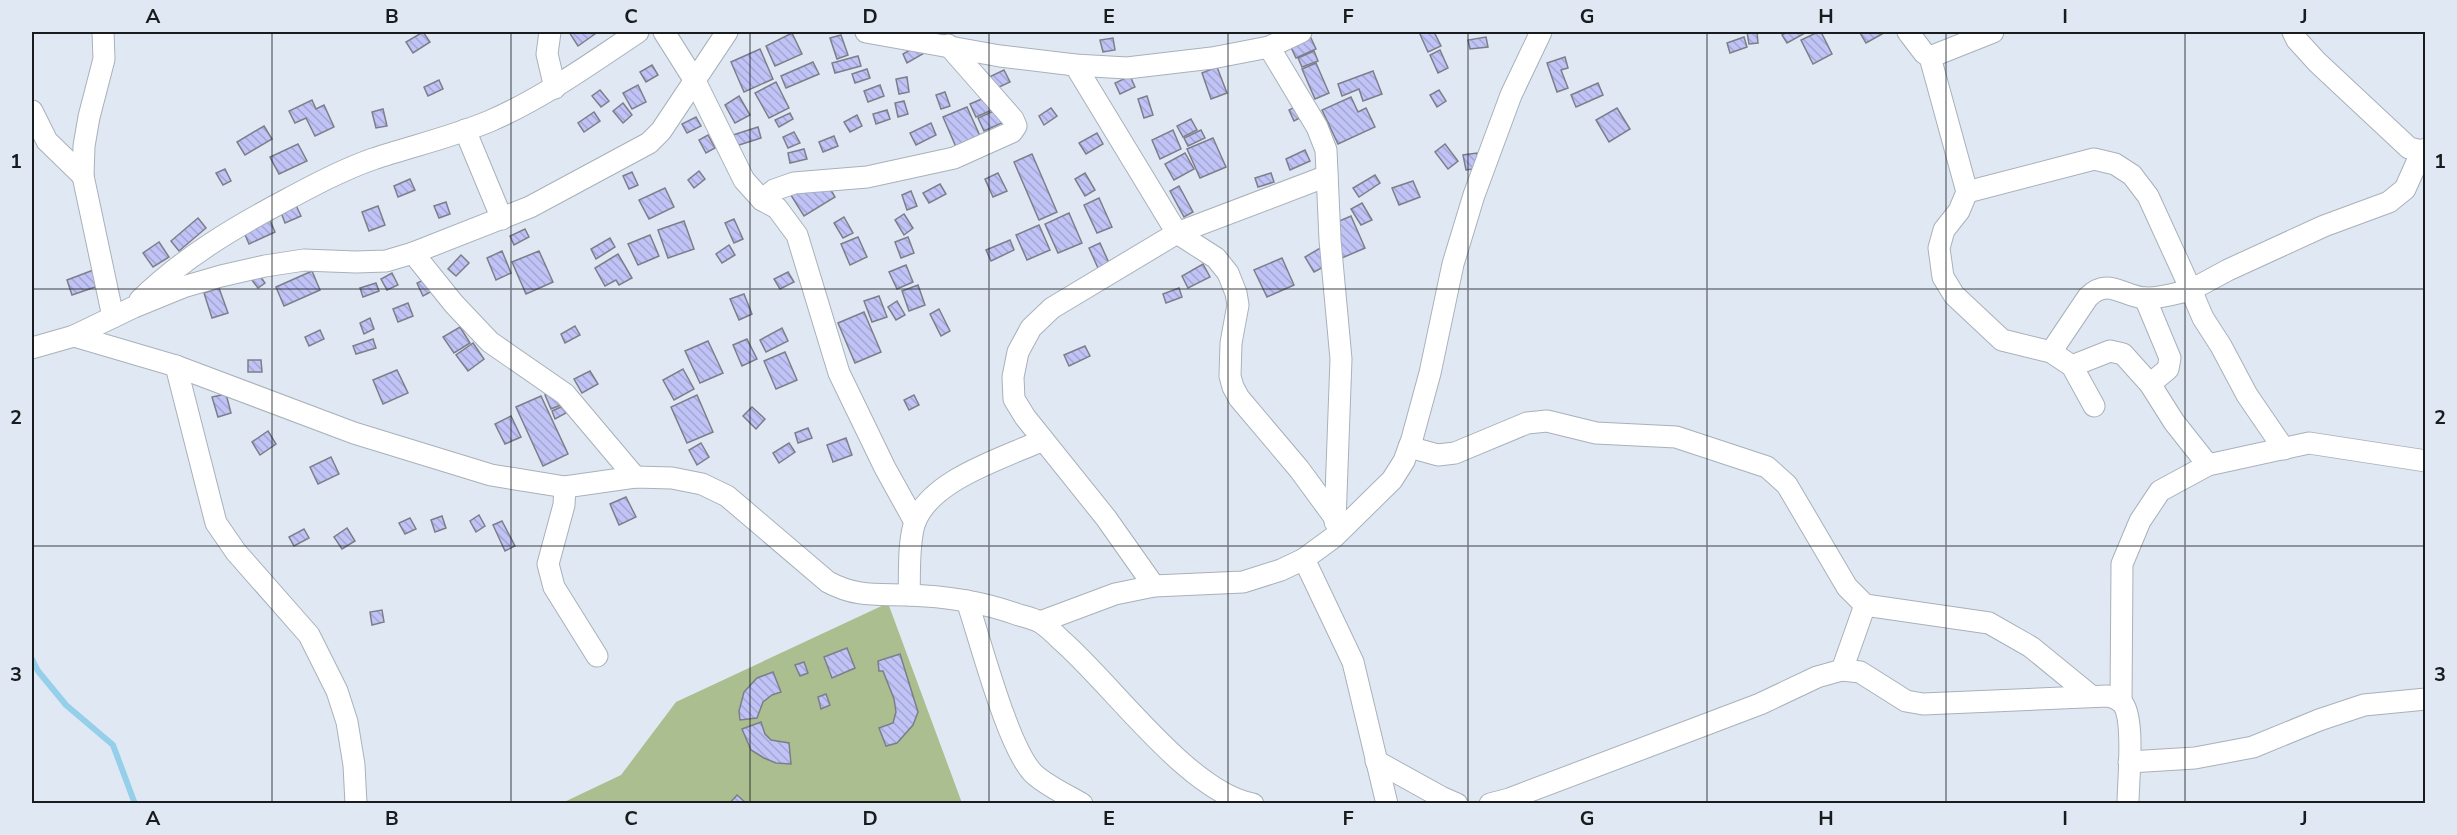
<svg xmlns="http://www.w3.org/2000/svg" width="2457" height="835" viewBox="0 0 2457 835" font-family="'Nunito Sans',sans-serif">
<defs>
<pattern id="building-back-hatch" width="6" height="6" patternUnits="userSpaceOnUse" patternTransform="scale(1.5)"><rect width="6" height="6" fill="#c0c3f5"/><path d="M-1 5l2 2M0 0l6 6M5-1l2 2" fill="none" stroke="#a4a7d2"/></pattern>
</defs>
<rect width="100%" height="100%" fill="#e0e9f3"/>
<polygon fill="#abbe8f" points="888,603 962,803 560,804 621,775 676,702"/>
<g fill="none" stroke-linecap="round" stroke-linejoin="round">
<polyline stroke="#95cfea" stroke-width="6" points="32,659 38,671 66,705 113,745 135,804"/>
</g>
<g fill="url(#building-back-hatch)" stroke="#7d7e89" stroke-width="1.5">
<polygon points="423,32 430,42 413,53 406,42"/>
<polygon points="569,32 593,32 595,34 578,46"/>
<polygon points="1419,32 1434,32 1441,46 1428,52"/>
<polygon points="1747,32 1757,32 1758,43 1749,44"/>
<polygon points="1787,32 1804,32 1805,33 1787,43 1782,35"/>
<polygon points="1818,32 1821,32 1832,54 1813,64 1801,40"/>
<polygon points="1863,32 1880,32 1882,34 1866,43 1860,33"/>
<polygon points="792,33 802,54 775,66 766,46"/>
<polygon points="841,35 848,55 837,59 830,38"/>
<polygon points="1310,36 1316,49 1296,58 1290,45"/>
<polygon points="1486,37 1488,47 1470,49 1468,40"/>
<polygon points="1744,37 1747,47 1730,53 1727,43"/>
<polygon points="1113,38 1115,50 1103,52 1100,40"/>
<polygon points="928,39 933,48 907,63 903,54"/>
<polygon points="760,49 773,79 744,92 731,62"/>
<polygon points="1440,50 1448,68 1438,73 1430,55"/>
<polygon points="1314,51 1318,61 1302,67 1298,58"/>
<polygon points="858,56 861,66 835,73 832,63"/>
<polygon points="1565,57 1568,68 1561,70 1568,88 1557,92 1547,63"/>
<polygon points="813,62 819,74 786,88 781,76"/>
<polygon points="1316,63 1329,93 1315,99 1302,69"/>
<polygon points="652,65 658,75 646,82 640,72"/>
<polygon points="1217,67 1227,93 1211,99 1202,73"/>
<polygon points="867,69 870,78 855,83 852,74"/>
<polygon points="1004,70 1010,82 993,90 987,78"/>
<polygon points="1373,71 1382,94 1363,101 1359,89 1342,96 1338,84"/>
<polygon points="1130,76 1135,87 1120,94 1115,83"/>
<polygon points="907,77 909,92 899,94 896,79"/>
<polygon points="439,80 443,89 428,96 424,87"/>
<polygon points="776,82 789,108 769,118 755,93"/>
<polygon points="1598,83 1603,95 1576,107 1571,95"/>
<polygon points="638,85 646,102 632,109 623,93"/>
<polygon points="880,85 884,96 868,102 864,91"/>
<polygon points="600,90 609,101 601,107 592,96"/>
<polygon points="1439,90 1446,101 1437,107 1430,95"/>
<polygon points="945,92 950,106 941,109 936,95"/>
<polygon points="996,93 1001,106 976,117 970,104"/>
<polygon points="739,96 750,115 735,123 725,105"/>
<polygon points="1147,96 1153,115 1144,118 1138,99"/>
<polygon points="1351,97 1358,112 1366,108 1375,127 1338,144 1322,110"/>
<polygon points="312,100 316,109 324,105 334,127 315,136 306,118 295,123 289,111"/>
<polygon points="1309,100 1315,110 1294,121 1289,110"/>
<polygon points="904,101 908,114 898,117 895,103"/>
<polygon points="623,103 632,115 623,123 613,111"/>
<polygon points="967,107 980,136 956,147 943,117"/>
<polygon points="1051,108 1057,116 1044,125 1039,116"/>
<polygon points="1617,108 1630,129 1609,142 1596,120"/>
<polygon points="383,109 387,126 376,128 372,112"/>
<polygon points="998,109 1004,122 984,131 978,118"/>
<polygon points="887,110 890,119 876,124 873,114"/>
<polygon points="594,112 600,121 584,132 578,123"/>
<polygon points="790,113 793,119 779,127 775,120"/>
<polygon points="857,115 862,126 850,132 844,122"/>
<polygon points="696,117 701,126 687,133 682,124"/>
<polygon points="1191,119 1197,130 1183,137 1177,126"/>
<polygon points="931,123 936,135 916,145 910,133"/>
<polygon points="264,126 272,139 245,155 237,142"/>
<polygon points="758,127 761,138 736,146 733,135"/>
<polygon points="1173,130 1181,149 1160,159 1152,140"/>
<polygon points="1201,130 1205,138 1188,146 1184,138"/>
<polygon points="794,132 800,143 788,148 783,137"/>
<polygon points="1097,133 1103,144 1086,154 1079,143"/>
<polygon points="708,135 715,148 706,153 699,140"/>
<polygon points="834,136 838,146 823,152 819,142"/>
<polygon points="1213,138 1226,167 1200,178 1187,149"/>
<polygon points="298,144 307,161 279,174 270,157"/>
<polygon points="1445,144 1458,161 1448,169 1435,152"/>
<polygon points="804,149 807,159 790,163 788,153"/>
<polygon points="1305,150 1310,161 1290,170 1286,159"/>
<polygon points="1185,153 1194,169 1174,180 1165,164"/>
<polygon points="1477,153 1479,168 1466,170 1463,155"/>
<polygon points="1032,154 1057,212 1039,220 1014,162"/>
<polygon points="225,169 231,181 223,185 216,173"/>
<polygon points="699,171 705,179 694,188 688,180"/>
<polygon points="632,172 638,185 629,189 623,176"/>
<polygon points="821,173 835,197 804,216 789,192"/>
<polygon points="998,173 1007,191 993,197 985,179"/>
<polygon points="1085,173 1095,190 1085,196 1075,179"/>
<polygon points="1271,173 1274,182 1258,187 1255,178"/>
<polygon points="1375,175 1380,183 1359,197 1353,188"/>
<polygon points="410,179 415,190 398,197 394,186"/>
<polygon points="1413,181 1420,197 1399,205 1392,188"/>
<polygon points="940,184 946,194 929,203 923,193"/>
<polygon points="1179,186 1193,212 1184,217 1170,191"/>
<polygon points="665,188 674,207 649,219 639,200"/>
<polygon points="911,191 917,206 907,210 902,195"/>
<polygon points="1099,198 1112,227 1097,233 1084,205"/>
<polygon points="294,201 301,216 285,223 279,207"/>
<polygon points="446,202 450,214 439,218 434,206"/>
<polygon points="1362,203 1372,220 1361,225 1351,209"/>
<polygon points="378,206 385,225 369,231 362,212"/>
<polygon points="1069,213 1082,243 1058,253 1045,224"/>
<polygon points="904,214 913,228 904,235 895,220"/>
<polygon points="1351,216 1365,248 1335,261 1321,229"/>
<polygon points="844,217 853,233 843,238 834,223"/>
<polygon points="198,218 206,228 179,251 171,241"/>
<polygon points="269,218 275,232 249,244 243,230"/>
<polygon points="734,219 743,239 734,243 725,223"/>
<polygon points="684,221 694,249 668,258 658,230"/>
<polygon points="1039,225 1050,250 1027,260 1016,235"/>
<polygon points="525,229 529,237 514,245 510,236"/>
<polygon points="650,235 659,256 638,265 628,244"/>
<polygon points="858,237 867,257 850,265 841,244"/>
<polygon points="908,237 914,253 901,258 895,242"/>
<polygon points="610,238 615,247 596,259 591,249"/>
<polygon points="1010,240 1014,250 991,261 986,250"/>
<polygon points="159,242 169,257 153,267 143,253"/>
<polygon points="1100,243 1109,263 1098,268 1089,248"/>
<polygon points="729,245 735,255 722,263 716,254"/>
<polygon points="1322,247 1331,263 1314,272 1305,257"/>
<polygon points="502,251 511,273 496,280 487,258"/>
<polygon points="539,251 553,282 526,294 512,262"/>
<polygon points="618,254 632,278 619,285 616,280 605,286 595,268"/>
<polygon points="461,255 469,263 456,276 448,269"/>
<polygon points="1282,258 1294,285 1267,297 1254,270"/>
<polygon points="1203,264 1210,277 1188,288 1182,276"/>
<polygon points="906,265 913,282 897,289 889,272"/>
<polygon points="96,269 101,285 72,295 67,280"/>
<polygon points="256,270 265,283 258,288 248,275"/>
<polygon points="312,271 320,290 284,306 276,287"/>
<polygon points="788,272 794,282 780,289 774,279"/>
<polygon points="392,273 398,285 387,290 381,279"/>
<polygon points="432,276 438,288 423,296 417,283"/>
<polygon points="376,283 379,291 363,297 360,288"/>
<polygon points="918,285 925,305 909,311 902,291"/>
<polygon points="219,288 228,313 212,318 204,293"/>
<polygon points="1179,288 1182,297 1166,303 1163,294"/>
<polygon points="744,294 752,314 739,320 730,299"/>
<polygon points="879,296 887,317 872,322 864,301"/>
<polygon points="897,301 905,315 896,320 888,307"/>
<polygon points="408,303 413,316 398,322 393,309"/>
<polygon points="939,309 950,331 941,336 930,314"/>
<polygon points="864,312 881,352 855,363 838,323"/>
<polygon points="370,318 374,329 364,334 360,323"/>
<polygon points="575,326 580,335 565,343 561,334"/>
<polygon points="460,327 470,343 454,353 443,337"/>
<polygon points="782,328 788,341 766,352 760,340"/>
<polygon points="320,330 324,339 309,346 305,337"/>
<polygon points="373,339 376,348 356,354 353,346"/>
<polygon points="747,339 757,359 742,366 733,345"/>
<polygon points="708,341 723,373 700,383 685,351"/>
<polygon points="473,343 484,359 468,371 456,355"/>
<polygon points="1085,346 1090,356 1069,366 1064,355"/>
<polygon points="785,352 797,380 776,389 764,361"/>
<polygon points="248,360 261,360 262,372 248,372"/>
<polygon points="683,369 694,389 674,400 663,380"/>
<polygon points="397,370 408,393 383,404 373,380"/>
<polygon points="590,371 598,384 582,393 574,379"/>
<polygon points="567,386 573,400 551,409 545,395"/>
<polygon points="226,394 231,413 218,417 212,397"/>
<polygon points="697,395 713,432 687,443 671,407"/>
<polygon points="914,395 919,405 909,410 904,400"/>
<polygon points="541,396 568,454 543,466 516,407"/>
<polygon points="563,406 566,413 555,419 552,411"/>
<polygon points="752,407 765,419 756,429 743,416"/>
<polygon points="511,416 521,437 505,444 495,424"/>
<polygon points="808,428 812,438 798,443 795,433"/>
<polygon points="268,431 276,444 260,455 252,442"/>
<polygon points="846,438 852,455 833,462 827,445"/>
<polygon points="701,443 709,457 697,465 689,450"/>
<polygon points="789,443 795,452 779,463 773,453"/>
<polygon points="331,457 339,474 318,484 310,467"/>
<polygon points="626,497 636,517 619,525 610,504"/>
<polygon points="479,515 485,526 476,532 470,521"/>
<polygon points="442,516 446,528 435,532 431,520"/>
<polygon points="410,518 416,529 405,534 399,523"/>
<polygon points="502,521 515,546 505,551 493,525"/>
<polygon points="347,528 355,541 342,549 334,537"/>
<polygon points="304,529 309,538 294,546 289,537"/>
<polygon points="382,610 384,622 372,625 370,612"/>
<polygon points="847,648 855,668 832,678 824,657"/>
<polygon points="900,654 918,712 913,725 897,743 886,746 879,728 893,723 896,712 894,699 883,671 879,671 878,661"/>
<polygon points="804,662 808,673 800,676 795,665"/>
<polygon points="773,672 781,692 772,695 763,702 757,718 740,720 739,711 744,692 757,678"/>
<polygon points="826,694 830,705 821,709 818,697"/>
<polygon points="761,722 765,734 771,740 789,743 791,764 776,763 764,758 751,750 742,729"/>
<polygon points="737,795 747,804 729,804"/>
</g>
<g fill="none" stroke-linecap="round" stroke-linejoin="round">
<defs>
<g id="minor">
<polyline points="103,32 104,59 89,117 84,146 83,176 113,317"/>
<polyline points="550,32 547,54 555,88"/>
<polyline points="664,32 695,81 744,180 762,200 777,208 797,235 839,373 885,468 915,522"/>
<polyline points="866,32 1000,56 1075,65 1127,68 1212,58 1269,47 1301,32"/>
<polyline points="1908,32 1924,53 1930,57 1993,32"/>
<polyline points="2293,32 2297,40 2317,62 2409,148 2422,151 2426,149"/>
<polyline points="1269,47 1317,127 1326,150 1330,240 1341,359 1335,522"/>
<polyline points="1930,57 1967,192 1959,211 1944,230 1939,248 1943,277 1954,295 2002,340 2051,352 2072,366 2094,406"/>
<polyline points="1075,65 1177,233 1216,258 1228,273 1236,293 1238,305 1231,343 1230,376 1233,387 1239,398 1299,469 1335,518"/>
<polyline points="32,111 47,141 83,176"/>
<polyline points="465,130 502,219"/>
<polyline points="1967,192 2094,159 2115,164 2132,175 2148,196 2191,290 2228,270 2324,226 2389,202 2405,189 2422,151"/>
<polyline points="762,200 774,190 794,183 867,177 954,158 1012,132 1016,126 1013,119 948,45"/>
<polyline points="413,253 454,304 490,342 565,394 635,477"/>
<polyline points="2145,298 2170,358 2168,369 2150,384"/>
<path d="M140,300C183,258 233,228 286,200C314,185 342,170 373,159C412,146 452,137 490,121C543,98 590,64 638,32"/>
<path d="M74,336L176,366L354,433L491,475L565,487L635,477L672,478L702,484L727,496L828,582C856,597 876,594 907,595C945,596 983,602 1019,615C1026,617 1034,619 1040,622C1048,627 1055,634 1061,640C1112,684 1189,793 1253,804"/>
<polyline points="32,348 74,336 134,307 183,287 221,276 265,266 304,260 356,262 386,261 413,253 530,207 649,143 661,131 727,32"/>
<path d="M2051,352L2088,297C2108,277 2122,296 2145,298C2159,299 2177,293 2191,290L2203,318L2221,346L2247,395L2284,449"/>
<polyline points="176,366 216,523 236,552 309,635 337,691 347,722 354,765 356,804"/>
<polyline points="2072,366 2110,351 2123,354 2150,384 2174,422 2208,465"/>
<polyline points="1409,447 1438,455 1455,453 1527,423 1547,421 1596,433 1676,437 1767,467 1787,485 1847,587 1865,605 1989,623 2031,647 2091,696"/>
<polyline points="565,487 564,505 548,564 554,587 597,656"/>
<polyline points="1154,586 1106,518 1025,417 1014,399 1013,377 1018,352 1031,328 1052,308 1177,233 1327,176"/>
<path d="M909,595C910,572 908,547 914,525C928,480 1004,458 1043,440"/>
<path d="M967,601C980,639 1008,749 1034,774C1047,786 1067,795 1082,804"/>
<polyline points="1040,622 1115,594 1154,586 1243,582 1281,570 1304,559"/>
<polyline points="1842,670 1865,605"/>
<polyline points="2121,702 2122,564 2140,521 2160,491 2208,465 2309,443 2426,461"/>
<polyline points="1376,761 1441,797 1457,804"/>
<polyline points="2129,762 2195,758 2253,747 2319,720 2364,705 2426,699"/>
<polyline points="1387,804 1353,662 1304,559 1334,537 1392,480 1404,461 1412,439 1430,373 1453,264 1474,195 1511,95 1541,32"/>
<path d="M1490,804L1509,799L1760,704L1817,677L1842,670L1860,672L1906,701L1923,704L2107,696C2114,697 2119,699 2123,704C2135,720 2128,782 2128,804"/>
</g>
</defs>
<use href="#minor" stroke="#a8b1ba" stroke-width="23"/>
<use href="#minor" stroke="#fff" stroke-width="21"/>
</g>
<path fill="none" stroke="#181c1f" stroke-width="1.5" stroke-opacity="0.55" d="M272,32V804M511,32V804M750,32V804M989,32V804M1228,32V804M1468,32V804M1707,32V804M1946,32V804M2185,32V804M32,289H2426M32,546H2426"/>
<rect width="2457" height="835" fill="none" stroke="#e0e9f3" stroke-width="66"/>
<rect x="33" y="33" width="2391" height="769" fill="none" stroke="#181c1f" stroke-width="2"/>
<g font-size="20" text-anchor="middle" font-weight="bold" fill="#181c1f">
<text x="153" y="23">A</text>
<text x="392" y="23">B</text>
<text x="631" y="23">C</text>
<text x="870" y="23">D</text>
<text x="1109" y="23">E</text>
<text x="1348" y="23">F</text>
<text x="1587" y="23">G</text>
<text x="1826" y="23">H</text>
<text x="2065" y="23">I</text>
<text x="2304" y="23">J</text>
<text x="16" y="168">1</text>
<text x="2440" y="168">1</text>
<text x="16" y="424">2</text>
<text x="2440" y="424">2</text>
<text x="16" y="681">3</text>
<text x="2440" y="681">3</text>
<text x="153" y="825">A</text>
<text x="392" y="825">B</text>
<text x="631" y="825">C</text>
<text x="870" y="825">D</text>
<text x="1109" y="825">E</text>
<text x="1348" y="825">F</text>
<text x="1587" y="825">G</text>
<text x="1826" y="825">H</text>
<text x="2065" y="825">I</text>
<text x="2304" y="825">J</text>
</g>
</svg>
